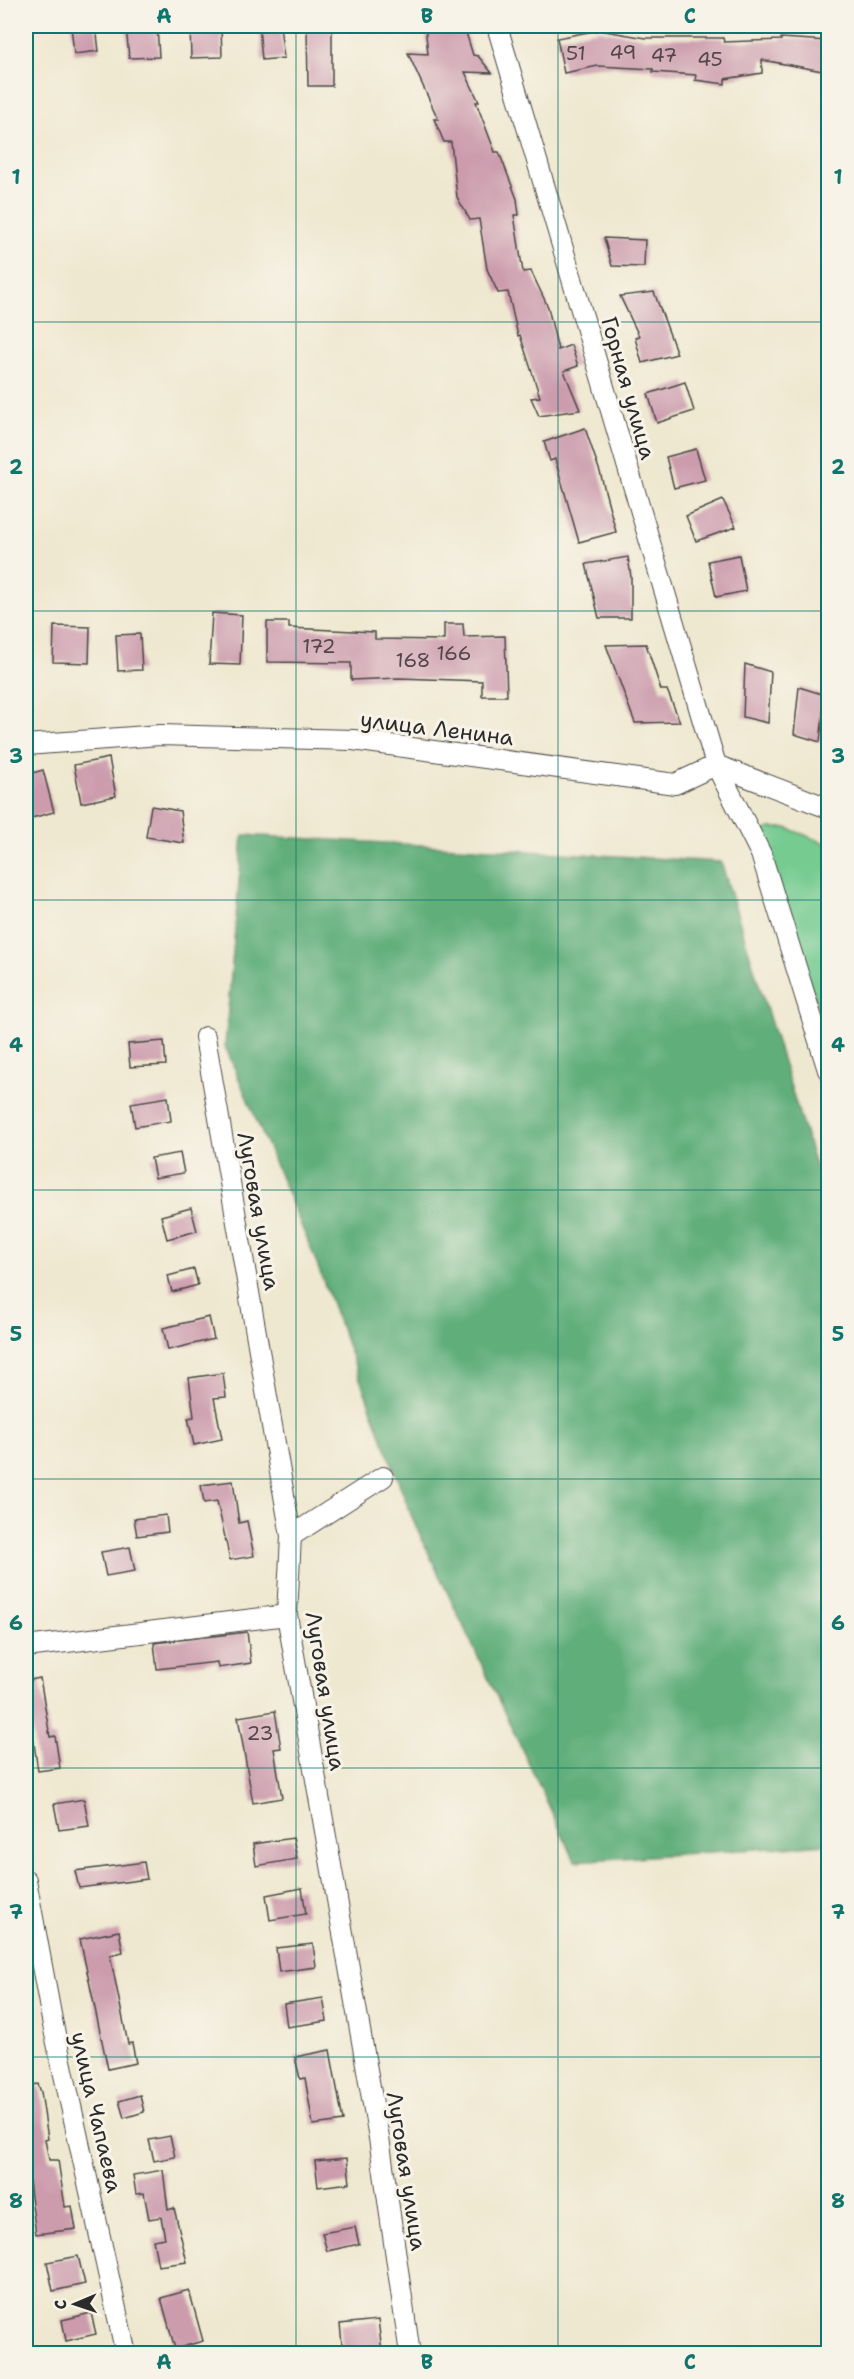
<svg xmlns="http://www.w3.org/2000/svg" width="854" height="2379" viewBox="0 0 854 2379" font-family="'Shantell Sans',sans-serif">
<rect width="100%" height="100%" fill="#f7f3e8"/>
<filter id="ink" filterUnits="userSpaceOnUse"><feTurbulence type="fractalNoise" baseFrequency=".0167" numOctaves="2"/><feDisplacementMap in="SourceGraphic" scale="12" xChannelSelector="R" yChannelSelector="G"/><feConvolveMatrix kernelMatrix="1 2 1 2 8 2 1 2 1" color-interpolation-filters="sRGB"/></filter>
<filter id="wash" filterUnits="userSpaceOnUse"><feTurbulence type="fractalNoise" baseFrequency=".008" numOctaves="4" result="noise"/><feDisplacementMap in="SourceGraphic" scale="24" xChannelSelector="R" yChannelSelector="G"/><feGaussianBlur stdDeviation="1.35" result="paint"/><feColorMatrix in="noise" values="0 0 0 0 0 0 0 0 0 0 0 0 0 0 0 0 0 1.4 0 .05"/><feComposite in="paint" operator="in"/></filter>
<g filter="url(#wash)">
<rect width="100%" height="100%" fill="#efe8d0"/>
<polygon fill="#75cb90" stroke="#507b5e" stroke-width="1.5" points="770,828 787,828 828,844 828,1040 763,837 764,831"/>
<polygon fill="#60af7a" stroke="#466d52" stroke-width="1.5" points="243,835 721,862 828,1207 828,1844 575,1861 413,1520 312,1251 225,1046"/>
<g id="blocks">
<g fill="#cc9cad">
<polygon points="71,26 96,26 99,51 74,54"/>
<polygon points="126,26 157,26 159,57 129,58"/>
<polygon points="190,26 221,26 222,57 191,58"/>
<polygon points="280,26 284,58 262,60 259,27"/>
<polygon points="425,26 464,26 473,55 478,56 492,73 465,72 479,102 476,102 495,152 499,152 517,199 519,215 514,215 523,272 531,271 548,307 558,350 571,345 578,366 564,371 580,410 539,416 531,398 540,397 520,335 518,336 508,292 498,293 487,269 479,219 470,220 457,197 451,142 444,142 434,119 438,119 408,53 428,54"/>
<polygon points="307,27 332,27 332,86 308,86"/>
<polygon points="599,30 646,38 723,38 724,42 781,40 781,38 828,41 828,72 762,60 762,73 725,79 725,84 695,80 696,75 653,72 653,69 598,66 564,73 557,38"/>
<polygon points="604,238 645,240 644,267 612,266"/>
<polygon points="654,292 677,354 642,363 635,338 639,336 620,296"/>
<polygon points="685,382 694,411 657,423 648,394"/>
<polygon points="585,428 600,472 616,532 579,542 555,459 550,461 544,442"/>
<polygon points="696,449 705,480 674,488 666,457"/>
<polygon points="723,500 736,527 696,541 686,516"/>
<polygon points="739,555 746,591 716,597 708,561"/>
<polygon points="628,557 631,577 631,618 599,618 586,564"/>
<polygon points="212,613 242,615 240,665 209,664"/>
<polygon points="267,622 289,622 289,628 375,632 375,639 444,640 444,624 463,624 464,637 505,636 507,696 482,696 482,681 399,678 351,680 351,663 267,662"/>
<polygon points="54,626 90,627 89,663 53,662"/>
<polygon points="140,634 142,670 118,671 116,635"/>
<polygon points="646,644 661,690 667,690 680,722 635,723 606,645"/>
<polygon points="745,664 771,672 768,723 743,717"/>
<polygon points="799,687 825,695 820,742 794,734"/>
<polygon points="109,758 116,796 81,803 74,765"/>
<polygon points="43,770 54,812 28,819 26,775"/>
<polygon points="151,806 180,811 184,843 146,837"/>
<polygon points="164,1041 166,1065 130,1067 128,1044"/>
<polygon points="168,1097 171,1121 135,1127 131,1103"/>
<polygon points="180,1153 184,1173 155,1178 151,1158"/>
<polygon points="191,1208 197,1231 167,1239 161,1216"/>
<polygon points="194,1269 198,1285 172,1292 168,1276"/>
<polygon points="209,1317 214,1339 168,1350 163,1328"/>
<polygon points="223,1373 226,1397 214,1398 222,1439 194,1445 188,1418 194,1417 189,1378"/>
<polygon points="233,1481 239,1523 247,1521 254,1556 230,1560 217,1501 204,1503 201,1485"/>
<polygon points="166,1515 168,1532 137,1536 134,1519"/>
<polygon points="130,1547 135,1571 106,1576 101,1552"/>
<polygon points="247,1632 251,1663 218,1668 217,1662 157,1669 154,1643"/>
<polygon points="40,1678 50,1737 55,1736 60,1768 38,1771 30,1716 26,1717 26,1681"/>
<polygon points="275,1711 281,1748 274,1749 282,1798 253,1803 238,1717"/>
<polygon points="84,1799 89,1826 59,1830 54,1804"/>
<polygon points="293,1838 297,1859 256,1866 253,1844"/>
<polygon points="144,1862 147,1879 79,1888 75,1871"/>
<polygon points="302,1888 306,1914 270,1920 266,1895"/>
<polygon points="119,1931 123,1952 110,1955 128,2044 132,2043 136,2063 108,2069 80,1939"/>
<polygon points="313,1944 316,1967 279,1972 276,1948"/>
<polygon points="323,1998 327,2021 287,2027 284,2004"/>
<polygon points="330,2050 343,2121 313,2125 305,2078 300,2079 295,2057"/>
<polygon points="38,2084 41,2092 48,2139 45,2140 49,2160 58,2160 65,2207 72,2206 76,2229 36,2234 26,2159 26,2086"/>
<polygon points="140,2095 144,2112 124,2118 119,2101"/>
<polygon points="170,2136 175,2157 154,2161 149,2140"/>
<polygon points="347,2158 350,2183 318,2187 315,2161"/>
<polygon points="163,2170 168,2210 174,2208 187,2262 158,2266 153,2240 165,2238 161,2217 149,2219 144,2193 136,2194 133,2175"/>
<polygon points="355,2227 359,2244 327,2251 322,2233"/>
<polygon points="78,2256 85,2284 53,2291 47,2262"/>
<polygon points="189,2290 203,2341 175,2349 161,2298"/>
<polygon points="91,2313 96,2334 66,2341 62,2320"/>
<polygon points="378,2320 382,2351 343,2354 340,2324"/>
</g>
</g>
</g>
<g filter="url(#ink)">
<use href="#blocks" fill-opacity="0" stroke="#484744" stroke-width="1.5"/>
<g fill="none" stroke-linecap="round" stroke-linejoin="round">
<defs>
<g id="minor">
<polyline points="497,26 716,765 761,854 828,1070"/>
<polyline points="26,745 160,735 353,740 675,784 716,765 828,808"/>
<polyline points="205,1037 291,1536 287,1615 379,2138 410,2354"/>
<polyline points="291,1536 383,1477"/>
<polyline points="26,1647 287,1615"/>
<polyline points="26,1880 53,2025 126,2354"/>
</g>
</defs>
<use href="#minor" stroke="#484744" stroke-width="22"/>
<use href="#minor" stroke="#fff" stroke-width="20"/>
</g>
</g>
<path fill="none" stroke="#0f766e" stroke-width="1.5" stroke-opacity="0.55" d="M296,26V2354M558,26V2354M26,322H828M26,611H828M26,900H828M26,1190H828M26,1479H828M26,1768H828M26,2057H828"/>
<g text-anchor="middle" stroke-width="6" stroke-linejoin="round" paint-order="stroke">
<g font-size="20" fill="#53474c">
<text x="623" y="59">49</text>
<text x="576" y="60">51</text>
<text x="664" y="62">47</text>
<text x="710" y="66">45</text>
<text x="319" y="653">172</text>
<text x="454" y="660">166</text>
<text x="413" y="667">168</text>
<text x="260" y="1740">23</text>
</g>
<g font-size="22" fill="#2b2b2b" stroke="#f7f3e8">
<text transform="translate(629 388) rotate(74)" y="8">Горная улица</text>
<text transform="translate(437 728) rotate(7)" y="8">улица Ленина</text>
<text transform="translate(259 1211) rotate(80)" y="8">Луговая улица</text>
<text transform="translate(326 1691) rotate(81)" y="8">Луговая улица</text>
<text transform="translate(97 2112) rotate(77)" y="8">улица Чапаева</text>
<text transform="translate(407 2171) rotate(81)" y="8">Луговая улица</text>
</g>
</g>
<rect width="854" height="2379" fill="none" stroke="#f7f3e8" stroke-width="66"/>
<g transform="translate(75 2304) rotate(268)" stroke="#f7f3e8" stroke-width="4.5" paint-order="stroke">
<path d="M0-4.5L10 22L0 15L-10 22Z" fill="#2b2b2b"/>
<text y="-9" font-size="16" font-weight="bold" text-anchor="middle" fill="#2b2b2b">С</text>
</g>
<rect x="33" y="33" width="788" height="2313" fill="none" stroke="#0f766e" stroke-width="2"/>
<g font-size="20" text-anchor="middle" font-weight="bold" fill="#0f766e">
<text x="164" y="23">A</text>
<text x="427" y="23">B</text>
<text x="690" y="23">C</text>
<text x="16" y="184">1</text>
<text x="838" y="184">1</text>
<text x="16" y="474">2</text>
<text x="838" y="474">2</text>
<text x="16" y="763">3</text>
<text x="838" y="763">3</text>
<text x="16" y="1052">4</text>
<text x="838" y="1052">4</text>
<text x="16" y="1341">5</text>
<text x="838" y="1341">5</text>
<text x="16" y="1630">6</text>
<text x="838" y="1630">6</text>
<text x="16" y="1919">7</text>
<text x="838" y="1919">7</text>
<text x="16" y="2208">8</text>
<text x="838" y="2208">8</text>
<text x="164" y="2369">A</text>
<text x="427" y="2369">B</text>
<text x="690" y="2369">C</text>
</g>
</svg>
